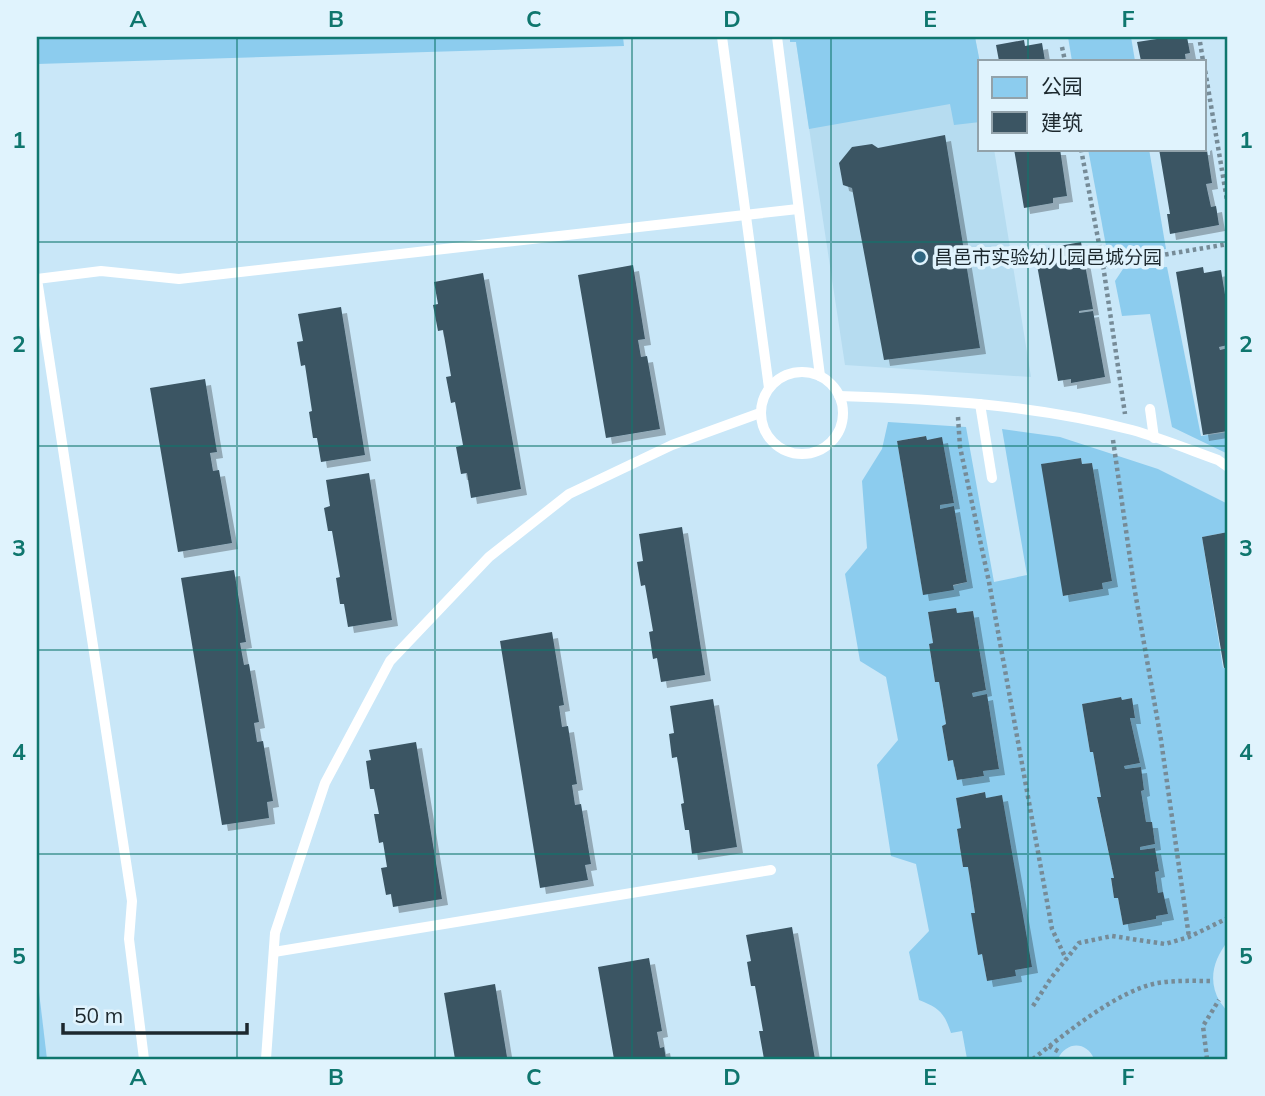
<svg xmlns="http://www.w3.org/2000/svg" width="1265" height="1096" viewBox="0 0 1265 1096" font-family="Mulish,'Noto Sans SC',sans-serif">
<defs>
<filter id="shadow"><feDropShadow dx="6" dy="6" stdDeviation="0" flood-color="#0004"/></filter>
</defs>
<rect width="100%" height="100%" fill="#c9e7f8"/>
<polygon fill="#b6dcf0" points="854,37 975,37 980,63 980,149 994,149 1031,377 845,365 796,42"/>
<g fill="#8cccee" fill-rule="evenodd">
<polygon points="37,37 623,37 624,46 37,64"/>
<polygon points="790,37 821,37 822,39 853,37 975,37 980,63 980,122 954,125 950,104 809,129 796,42 790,42"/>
<polygon points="1068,37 1131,37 1135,61 1072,61"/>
<polygon points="1088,149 1149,149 1166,249 1115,255 1107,251"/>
<polygon points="1167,267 1201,436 1228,432 1228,454 1172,427 1150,314 1122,316 1115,281 1123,269"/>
<path d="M888,422L966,427L994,582L1027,575L1002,429L1060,437L1158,469L1228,504V532L1202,537L1223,668L1228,667V687H1226L1228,701V941C1214,959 1207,980 1220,1002C1223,1006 1227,1010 1228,1015C1230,1029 1228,1045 1228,1059H1094C1087,1041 1066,1041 1058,1059H967L962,1031L951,1033C944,1012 939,1008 919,1000L909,952L929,931L916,864L891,856L877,765L898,740L886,677L860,661L845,574L867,548L862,481L882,449ZM925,436L927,440L942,438L954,503L940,505V509L954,507L967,582L923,594L897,441ZM1081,458L1082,464L1092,463L1112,581L1102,583L1103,589L1064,596L1042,464ZM955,608L957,613L973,611L986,690L972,693L973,697L987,695L999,768L983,771L984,776L957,780L953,760L948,761L942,726L946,724L939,682H935L929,645L933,643L928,612ZM1121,697L1122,700L1132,698L1135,717L1130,718L1140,763L1124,766L1125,769L1141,767L1144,790L1141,791L1146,822H1152L1155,844L1140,847V850L1155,848L1159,871L1155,872L1158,893H1163L1167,914L1156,916V919L1123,925L1118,898H1114L1111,879L1114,878L1097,798L1101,797L1093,752H1090L1082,704ZM984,792L986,798L1002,796L1031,966L1015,970L987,981L982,954H978L972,913H975L968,867H963L957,830L961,828L956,798Z"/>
<polygon points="37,975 47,1059 37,1059"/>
</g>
<g fill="#3b5563" filter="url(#shadow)">
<polygon points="1170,37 1187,37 1190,53 1185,54 1186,61 1141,61 1137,42"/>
<polygon points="1024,40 1025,46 1042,43 1045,61 999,61 996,45"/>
<polygon points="945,135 980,348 884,360 852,188 843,185 839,163 852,147 872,144 878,148"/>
<polygon points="1206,144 1212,183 1206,184 1211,207 1216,206 1219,225 1170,234 1167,214 1170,214 1159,149 1204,149 1204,145"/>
<polygon points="1014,149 1060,149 1067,196 1053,198 1053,203 1024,208"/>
<polygon points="1081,242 1093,309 1079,311 1079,313 1093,311 1105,377 1071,383 1071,379 1058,381 1035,254 1048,252 1048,248"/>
<polygon points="633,265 645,339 638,340 641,357 647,356 660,429 606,438 578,275"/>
<polygon points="1203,267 1204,273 1221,270 1228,313 1228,345 1219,347 1220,350 1228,348 1228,431 1203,435 1176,272"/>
<polygon points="483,273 521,489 471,498 467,473 461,474 456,447 463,445 455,402 451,403 446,377 451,376 443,330 438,331 433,305 438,304 434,282"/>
<polygon points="341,307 365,455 321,462 317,438 313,438 309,412 312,411 305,365 301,366 297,342 303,341 298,314"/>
<polygon points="205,379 217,452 210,453 213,471 219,470 232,543 178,552 150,388"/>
<polygon points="926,436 927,440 942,437 954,503 940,505 940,509 954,506 967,582 953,585 954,590 923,595 897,441"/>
<polygon points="1081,458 1082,464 1092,463 1112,581 1102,583 1103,589 1063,596 1041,464"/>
<polygon points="369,473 392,620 348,627 344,604 340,604 336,578 340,577 332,531 328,531 324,508 330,506 326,480"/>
<polygon points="682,527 705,675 661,682 657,658 653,659 649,632 653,631 645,585 641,586 637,562 643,561 639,534"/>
<polygon points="1228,532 1228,667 1224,668 1202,537"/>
<polygon points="234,570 246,642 240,643 244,665 249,664 259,722 254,723 257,742 263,741 273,801 267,802 269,818 222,825 181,578"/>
<polygon points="956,608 957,613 973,611 986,690 972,693 973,697 987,694 999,769 983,771 984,776 957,780 953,760 948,761 942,726 946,724 939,682 935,682 929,644 933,643 928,612"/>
<polygon points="552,632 564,705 559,706 562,727 568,726 577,784 572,785 575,805 581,804 591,864 585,865 588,880 540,888 500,641"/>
<polygon points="1121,697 1122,700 1132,698 1135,718 1130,718 1140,763 1124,766 1125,769 1141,767 1144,790 1141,791 1146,822 1152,822 1155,844 1140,847 1140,850 1155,848 1159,871 1155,872 1158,893 1163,892 1168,914 1156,916 1156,919 1123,925 1118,898 1114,898 1111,878 1114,878 1097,797 1101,797 1093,752 1090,752 1082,704"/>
<polygon points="713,699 737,847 692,854 689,830 685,830 681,804 684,803 677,757 672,758 669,734 674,733 670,706"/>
<polygon points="416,742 442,899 393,907 391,894 386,895 381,868 387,867 383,842 379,843 374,814 379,814 374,789 370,789 366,761 371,760 369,750"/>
<polygon points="985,792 986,798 1002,795 1032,967 1015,970 1016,976 987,981 982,954 978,955 971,913 975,913 968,867 963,867 957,829 961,828 956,798"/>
<polygon points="792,927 815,1059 764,1059 759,1031 763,1031 755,986 751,986 747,962 751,961 746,935"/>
<polygon points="649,958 662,1031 657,1032 660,1048 664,1047 666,1059 614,1059 598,967"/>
<polygon points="495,984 507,1057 503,1059 455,1059 444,993"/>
</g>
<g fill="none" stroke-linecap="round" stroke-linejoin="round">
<g stroke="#768b97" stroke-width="4.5" stroke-dasharray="3.5 3.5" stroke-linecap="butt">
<polyline points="1200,42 1203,61"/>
<polyline points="1062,47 1065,61"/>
<polyline points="1204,64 1228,206"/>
<polyline points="1081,149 1103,265 1125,414"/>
<polyline points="1103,265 1228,244"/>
<polyline points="958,417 960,447 989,582 1052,929 1066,959"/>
<polyline points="1113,440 1134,586 1161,740 1189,937"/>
<polyline points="1033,1006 1051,978 1079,943 1112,936 1165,944 1189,937 1228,918"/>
<polyline points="1049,1046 1061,1053"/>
<path d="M1033,1059C1065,1034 1118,990 1158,983C1176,980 1195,981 1213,981"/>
<polyline points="1207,1059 1203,1026 1219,1000"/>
</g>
<g stroke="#fff" stroke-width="10">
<polyline points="722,37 769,388"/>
<polyline points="777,37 820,376"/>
<circle cx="802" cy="413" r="41"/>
<path d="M839,396C937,399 1036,405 1132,430C1161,438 1190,450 1218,460L1228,467"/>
<polyline points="980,404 992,478"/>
<polyline points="1150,409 1154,438"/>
<polyline points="274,952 771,870"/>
<polyline points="144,1059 129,939 132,901 37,279 101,271 179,279 798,209"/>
<polyline points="266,1059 275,933 325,783 390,661 489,557 569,494 672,445 760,413"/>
</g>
</g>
<path fill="none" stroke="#0f766e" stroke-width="2" stroke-opacity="0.55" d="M237,37V1059M435,37V1059M632,37V1059M831,37V1059M1028,37V61M1028,149V1059M37,242H1228M37,446H1228M37,650H1228M37,854H1228"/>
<circle fill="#2e6580" stroke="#e0f3fd" stroke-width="2.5" cx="920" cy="257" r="7"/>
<g text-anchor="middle" stroke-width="7" stroke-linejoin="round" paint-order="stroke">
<g font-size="19" fill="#1c282e" stroke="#e0f3fd" text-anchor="start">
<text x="934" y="264">昌邑市实验幼儿园邑城分园</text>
</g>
</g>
<rect width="1265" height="1096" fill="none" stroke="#e0f3fd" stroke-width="77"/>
<rect x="978" y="60" width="228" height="91" fill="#e0f3fd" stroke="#92a2aa" stroke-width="2"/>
<rect x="992" y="77" width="35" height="21" fill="#8cccee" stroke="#92a2aa" stroke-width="2"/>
<text x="1041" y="94" font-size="21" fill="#1c282e">公园</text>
<rect x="992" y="112" width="35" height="21" fill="#3b5563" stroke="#92a2aa" stroke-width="2"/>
<text x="1041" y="130" font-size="21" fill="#1c282e">建筑</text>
<path d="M63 1023v10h184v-10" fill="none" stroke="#1c282e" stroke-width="3.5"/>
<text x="74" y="1023" font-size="21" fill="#1c282e" stroke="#e0f3fd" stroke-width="5" paint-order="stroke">50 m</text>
<rect x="38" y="38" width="1188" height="1020" fill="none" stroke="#0f766e" stroke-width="2.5"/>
<g font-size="23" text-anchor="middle" font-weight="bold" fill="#0f766e">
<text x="138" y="27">A</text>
<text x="336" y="27">B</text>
<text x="534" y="27">C</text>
<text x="732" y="27">D</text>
<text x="930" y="27">E</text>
<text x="1128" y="27">F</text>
<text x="19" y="148">1</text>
<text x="1246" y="148">1</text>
<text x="19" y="352">2</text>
<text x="1246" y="352">2</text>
<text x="19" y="556">3</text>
<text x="1246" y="556">3</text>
<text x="19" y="760">4</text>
<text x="1246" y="760">4</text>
<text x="19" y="964">5</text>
<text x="1246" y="964">5</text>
<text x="138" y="1085">A</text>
<text x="336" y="1085">B</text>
<text x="534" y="1085">C</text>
<text x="732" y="1085">D</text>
<text x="930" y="1085">E</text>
<text x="1128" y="1085">F</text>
</g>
</svg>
